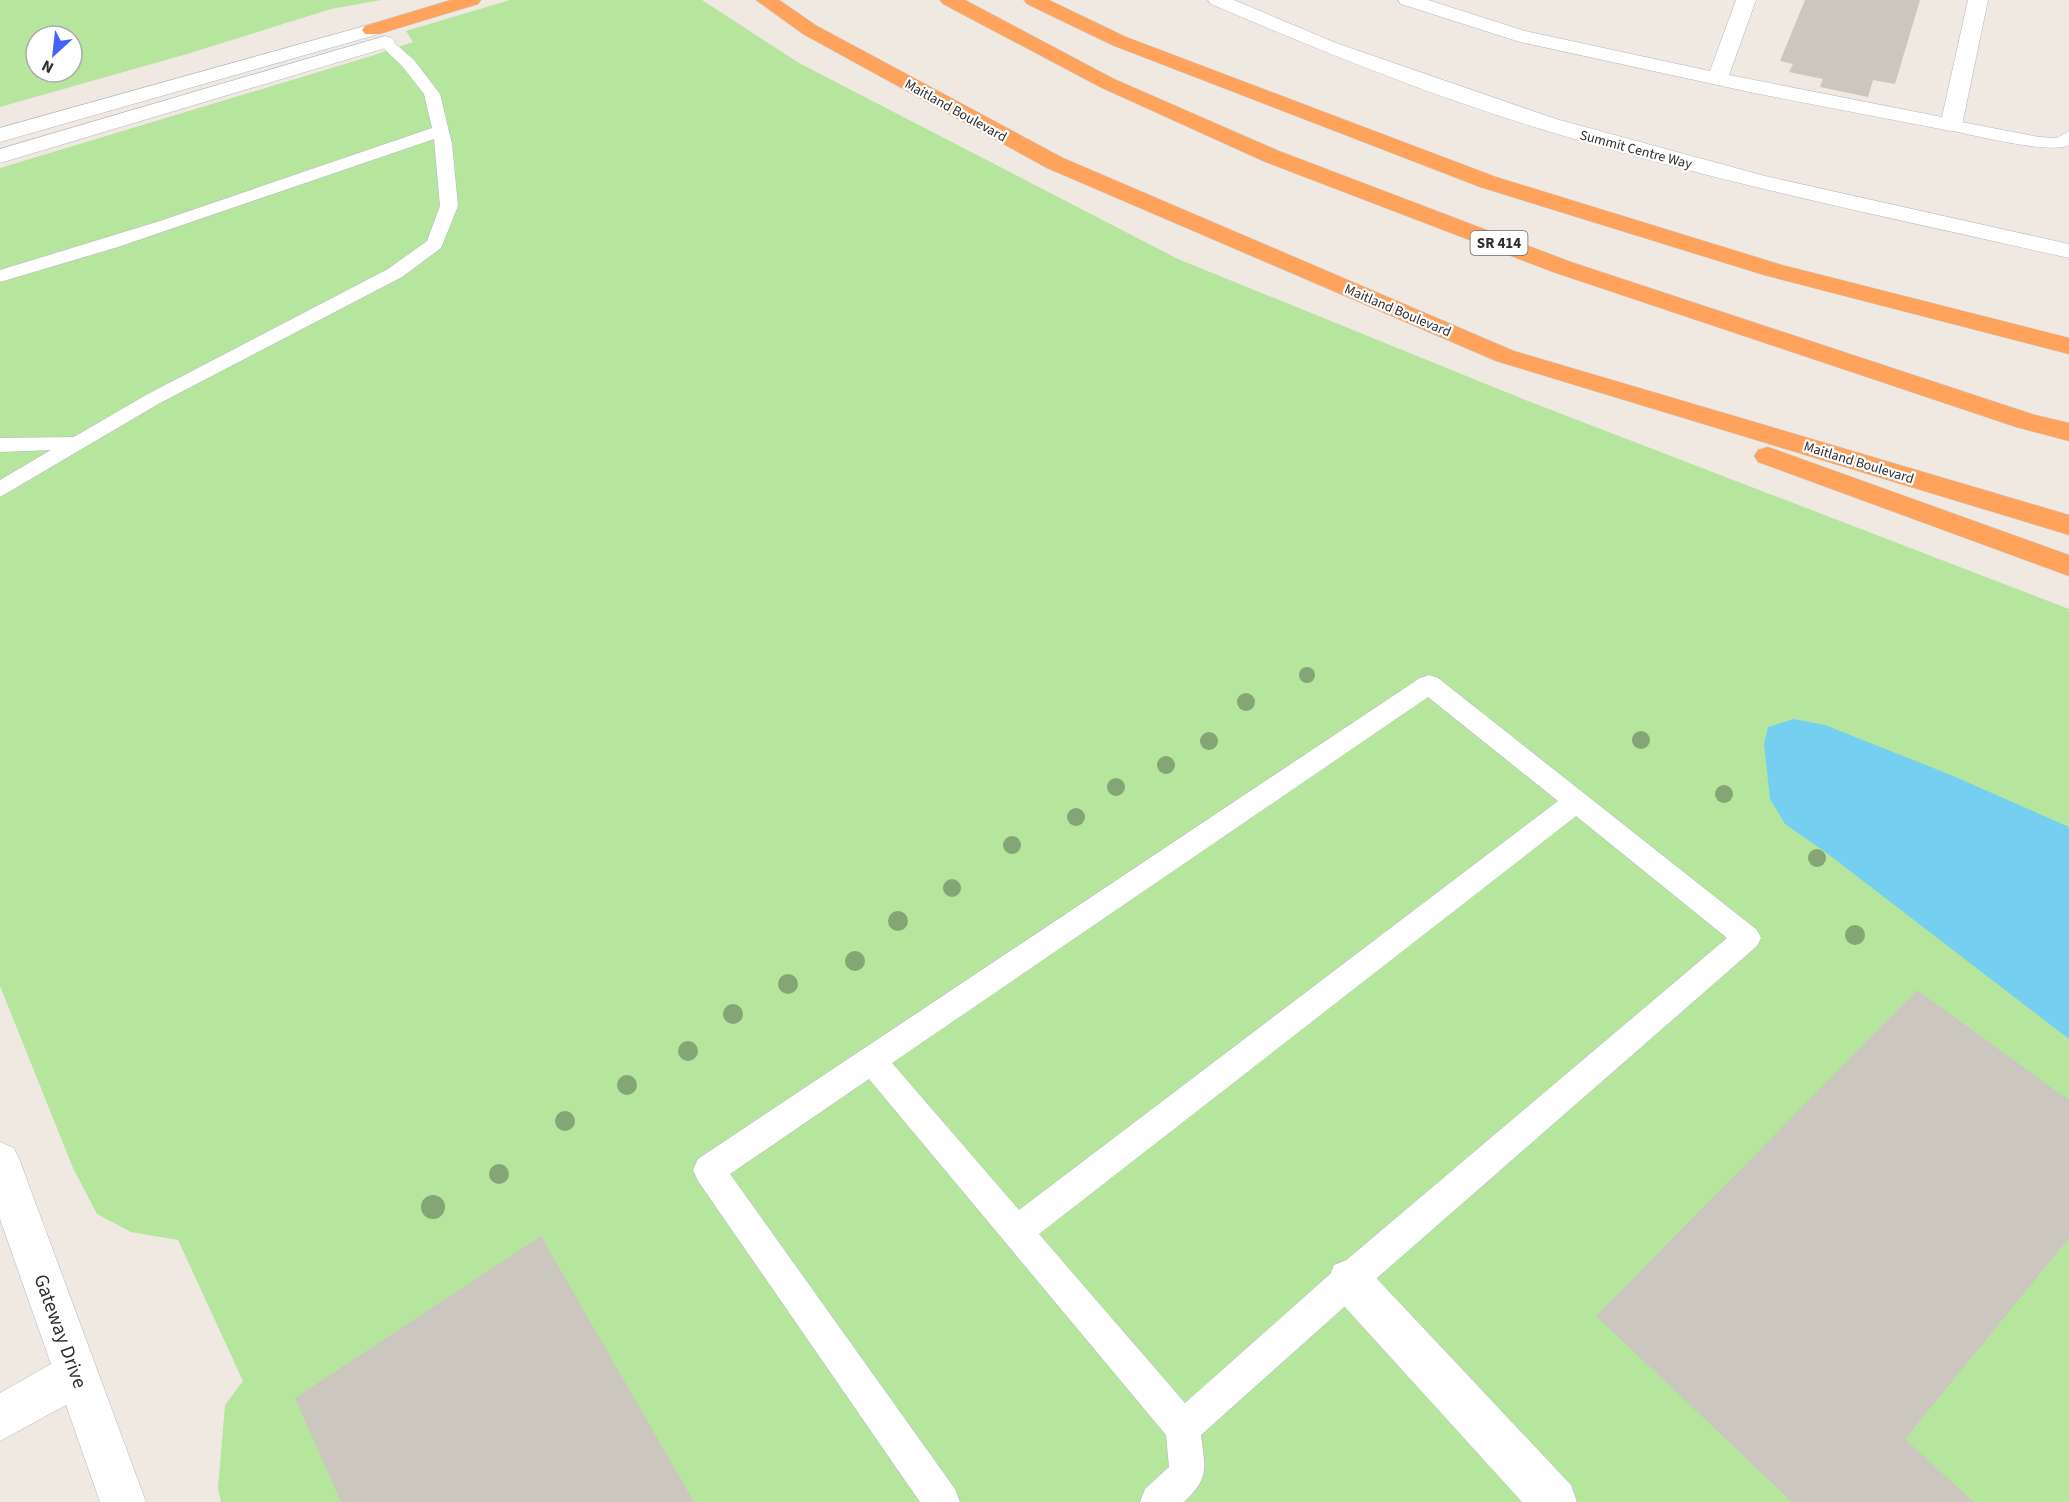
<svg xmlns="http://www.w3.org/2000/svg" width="2069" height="1502" viewBox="0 0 2069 1502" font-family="'Source Sans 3',sans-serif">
<rect width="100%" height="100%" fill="#efe9e1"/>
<g fill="#b6e59e" fill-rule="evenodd">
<path d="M0,0H381L331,9L187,54L0,107ZM36,36H72V72H36Z"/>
<polygon points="510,0 702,0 799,63 1178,259 1528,401 2069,609 2069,1502 221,1502 218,1488 225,1405 243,1381 178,1240 131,1232 97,1214 73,1168 0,986 0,168 368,57 413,42 406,31"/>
</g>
<polygon fill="#75cff0" points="1794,719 1825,725 1951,775 2069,827 2069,1039 1828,854 1785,824 1770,799 1764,744 1768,727"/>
<g fill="#cbc7bf">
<polygon points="1805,0 1920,0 1895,84 1873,80 1868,97 1820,87 1823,79 1789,72 1793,64 1780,61"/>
<polygon points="1917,990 2069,1100 2069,1238 1905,1439 1974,1502 1792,1502 1596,1316"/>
<polygon points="541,1236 694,1502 341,1502 295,1398"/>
</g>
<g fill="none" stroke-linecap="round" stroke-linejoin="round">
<defs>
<g id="lane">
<polygon points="385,37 390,39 414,60 440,94 452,144 458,206 441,248 402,277 160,403 0,497 0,480 51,450 0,452 0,438 74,437 146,395 388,269 427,241 440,206 434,139 118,247 0,282 0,270 160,221 432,128 424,94 402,66 377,42"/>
<path d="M1951,120L2039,137L2057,138L2069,131V145C2052,155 1967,134 1945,129L1943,125L1945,121Z"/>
<path d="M1429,675L1438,678L1757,930L1761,938L1757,946L1361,1292L1201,1435C1205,1469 1210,1477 1184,1502H1140L1145,1489L1169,1467L1166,1435L869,1079L730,1174L955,1489L960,1502H920L698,1181L693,1170L698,1159L1420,678ZM1428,697L1558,801L1019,1210L892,1063ZM1576,816L1727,938L1337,1268L1185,1403L1039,1234Z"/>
</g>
<g id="street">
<path d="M1208,0H1234L1336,43L1556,119L1765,176L2069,244V258C1892,218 1715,182 1541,129C1429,95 1319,50 1211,4Z"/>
<polygon points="1398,0 1428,0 1525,31 1710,71 1736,0 1756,0 1729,75 1942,117 1968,0 1988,0 1962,125 1959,130 1951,131 1754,93 1520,42 1401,4"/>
<polygon points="385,36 392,38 395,42 392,46 0,163 0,149"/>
<polygon points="1349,1259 1364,1265 1571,1485 1577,1502 1522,1502 1334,1295 1328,1280 1334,1265"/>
</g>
<g id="secondary">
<polygon points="372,24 379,26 382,30 379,34 0,142 0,128"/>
<polygon points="0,1142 14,1148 20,1161 146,1502 100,1502 66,1405 0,1441 0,1393 51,1364 0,1219"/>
</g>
<g id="highway">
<polygon points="451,0 481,0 478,4 379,34 365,34 362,30 365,26"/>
<polygon points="756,0 779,0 817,26 1063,158 1514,351 2069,515 2069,535 1496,361 1047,168 803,34"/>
<polygon points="940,0 965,0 1114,79 1279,151 1571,262 2035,415 2069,423 2069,441 2016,427 1553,272 1263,161 1100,87 943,4"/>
<polygon points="1024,0 1049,0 1126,37 1496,177 1782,265 2069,338 2069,354 1764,275 1480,187 1112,45 1027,4"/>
<polygon points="1768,447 2069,555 2069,576 1758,462 1754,456 1758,450"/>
</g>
</defs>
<use href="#lane" stroke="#b4b7c1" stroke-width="1"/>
<use href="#street" stroke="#b4b7c1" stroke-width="1"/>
<use href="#secondary" stroke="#b4b7c1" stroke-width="1"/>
<use href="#highway" stroke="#c9c9c9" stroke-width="1"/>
<use href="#lane" fill="#fff" fill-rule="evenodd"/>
<use href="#street" fill="#fff" fill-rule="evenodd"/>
<use href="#secondary" fill="#fff" fill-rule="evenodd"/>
<use href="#highway" fill="#ffa35c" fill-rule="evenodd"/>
</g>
<g fill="#84a574">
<circle cx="1307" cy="675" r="8"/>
<circle cx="1246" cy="702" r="9"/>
<circle cx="1641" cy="740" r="9"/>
<circle cx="1209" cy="741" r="9"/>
<circle cx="1166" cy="765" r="9"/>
<circle cx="1116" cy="787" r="9"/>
<circle cx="1724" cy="794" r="9"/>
<circle cx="1076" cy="817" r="9"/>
<circle cx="1012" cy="845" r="9"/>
<circle cx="1817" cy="858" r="9"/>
<circle cx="952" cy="888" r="9"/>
<circle cx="898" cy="921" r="10"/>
<circle cx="1855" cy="935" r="10"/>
<circle cx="855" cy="961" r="10"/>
<circle cx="788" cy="984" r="10"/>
<circle cx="733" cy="1014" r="10"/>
<circle cx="688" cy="1051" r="10"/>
<circle cx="627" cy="1085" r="10"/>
<circle cx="565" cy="1121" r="10"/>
<circle cx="499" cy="1174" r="10"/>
<circle cx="433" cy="1207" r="12"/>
</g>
<g text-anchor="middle" stroke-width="4.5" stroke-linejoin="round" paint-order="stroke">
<g font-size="14" fill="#2e2e2e" stroke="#fff">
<text transform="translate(956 110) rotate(29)" y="5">Maitland Boulevard</text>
<text transform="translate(1636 149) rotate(15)" y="5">Summit Centre Way</text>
<text transform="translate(1398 310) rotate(23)" y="5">Maitland Boulevard</text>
<text transform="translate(1859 462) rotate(17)" y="5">Maitland Boulevard</text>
</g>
<rect fill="#fff" stroke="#6d6d6d" stroke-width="1.5" x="1470.5" y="231" width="57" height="24" rx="4.5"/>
<g font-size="15" font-weight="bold" fill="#2e2e2e">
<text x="1499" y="248">SR 414</text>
</g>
<g font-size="20" fill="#2e2e2e" stroke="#fff">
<text transform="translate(61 1331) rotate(70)" y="7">Gateway Drive</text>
</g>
</g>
<g transform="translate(54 54) rotate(207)"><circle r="28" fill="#ffffff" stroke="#ababab" stroke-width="1.5"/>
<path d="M0-4.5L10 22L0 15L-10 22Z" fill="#4264fb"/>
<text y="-9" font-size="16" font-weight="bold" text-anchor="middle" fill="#2e2e2e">N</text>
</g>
</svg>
